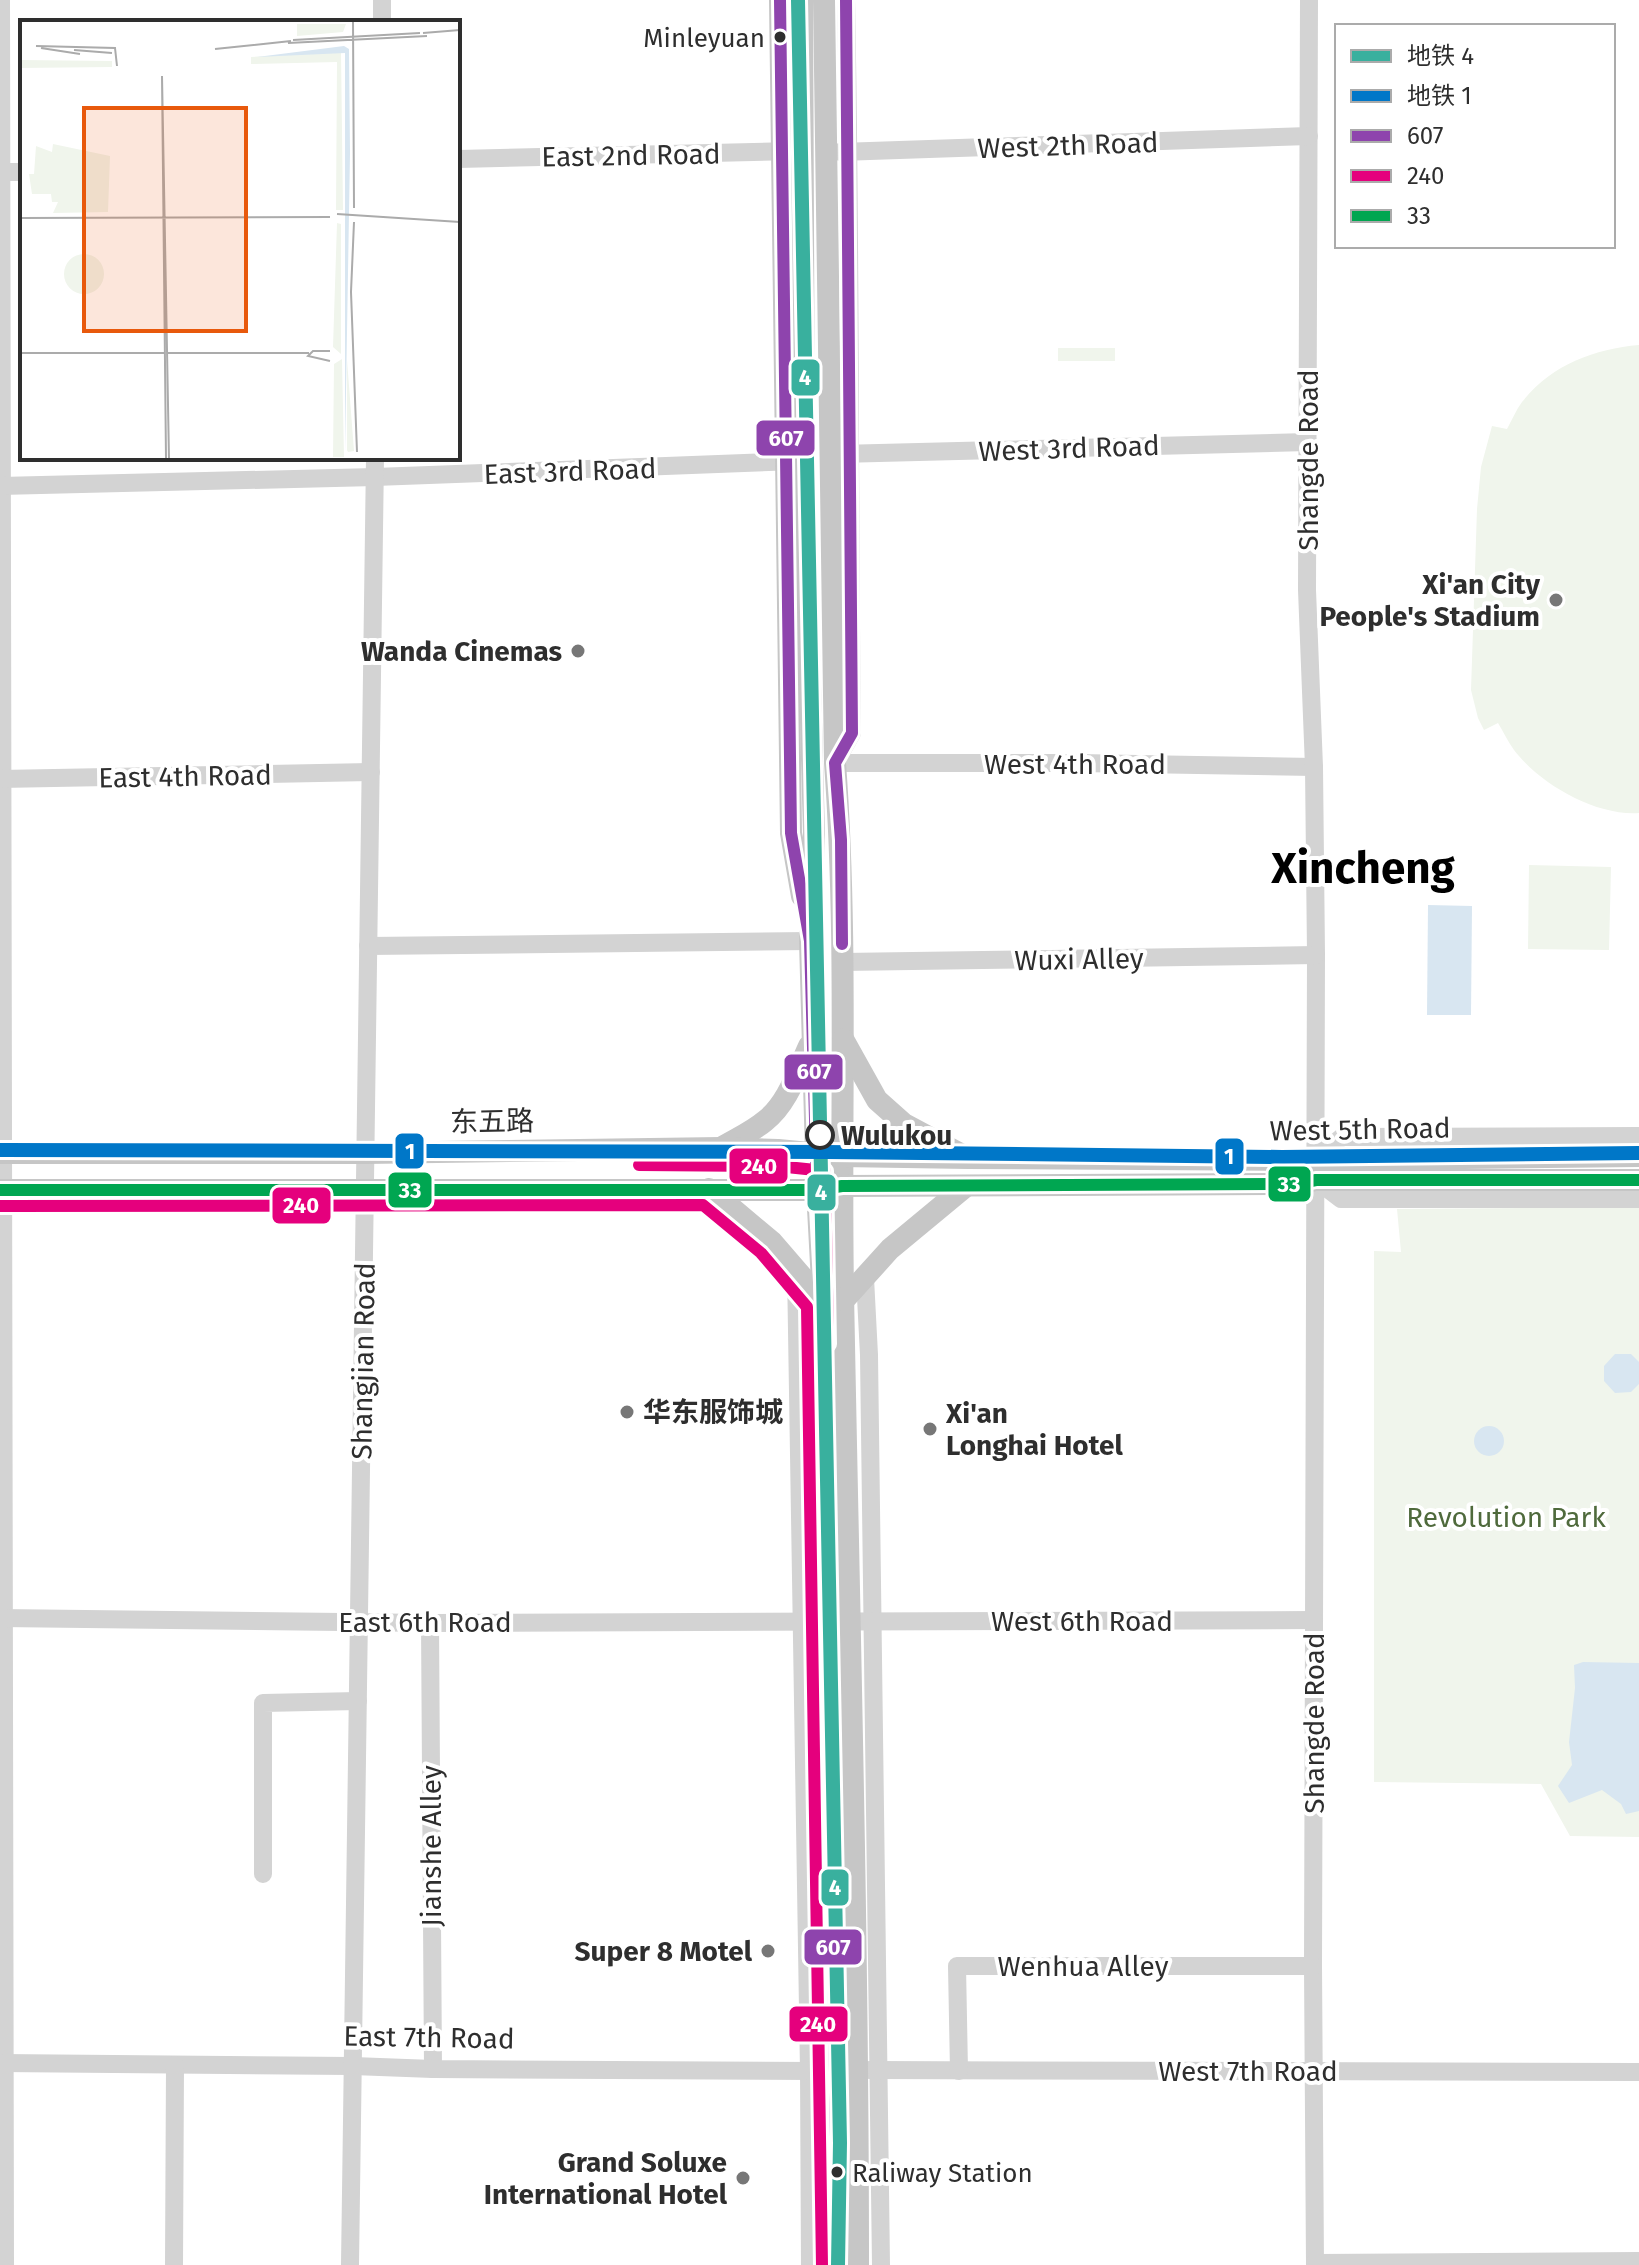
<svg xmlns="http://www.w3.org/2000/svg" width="1639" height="2265" viewBox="0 0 1639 2265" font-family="'Fira Sans','Noto Sans SC',sans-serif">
<rect width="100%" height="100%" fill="#fff"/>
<g fill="#f0f5ec">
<path d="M1639,345V813C1595,816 1540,784 1514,750C1508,742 1503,731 1498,723L1484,730L1478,718L1471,690L1477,509L1481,467L1492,426L1507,429C1512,420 1516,410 1522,402C1551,365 1594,349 1639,345Z"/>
<rect x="1058" y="348" width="57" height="13"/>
<polygon points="1529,865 1611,867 1609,950 1528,949"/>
<polygon points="1639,1207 1639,1837 1570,1836 1541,1784 1374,1782 1374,1251 1401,1252 1397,1209"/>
</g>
<g fill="#d8e6f1">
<polygon points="1428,905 1472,906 1471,1015 1427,1015"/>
<polygon points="1615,1354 1631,1354 1639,1362 1639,1384 1631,1392 1615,1393 1604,1381 1604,1366"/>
<circle cx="1489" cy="1441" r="15"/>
<polygon points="1583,1662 1639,1663 1639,1811 1626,1814 1621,1804 1602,1790 1569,1803 1558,1786 1572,1765 1569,1742 1575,1688 1574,1665"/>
</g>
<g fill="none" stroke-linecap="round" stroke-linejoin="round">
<g stroke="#d3d3d3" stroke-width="18">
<polyline points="1,0 5,2265"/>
<path d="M846,0C851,244 849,489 852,733L835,763H1078L1314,767"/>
<polyline points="1309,0 1307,590 1314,767 1316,955 1313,1966 1315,2265"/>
<polyline points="382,22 382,0"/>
<polyline points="840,152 1309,136"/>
<polyline points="458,159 795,151"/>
<polyline points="0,172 22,172"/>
<polyline points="839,454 1308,442"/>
<polyline points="0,486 375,477 797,461"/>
<polyline points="0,779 371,772"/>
<polyline points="368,946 810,941"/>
<polyline points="842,962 1316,955"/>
<polyline points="1315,1159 1342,1137 1639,1136"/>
<polyline points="1316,1180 1341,1199 1639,1199"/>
<polyline points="796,1269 809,2071 810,2265"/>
<polyline points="865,1278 869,1355 881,2265"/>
<polyline points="0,1618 430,1623 1314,1620"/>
<polyline points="430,1623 433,2069"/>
<polyline points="263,1874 263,1703 358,1701"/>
<polyline points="0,2063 353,2066 433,2069 817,2071"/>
<polyline points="869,2070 1639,2072"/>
<polyline points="959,2071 957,1966 1313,1966"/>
<polyline points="1315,2263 1639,2261"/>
<polyline points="174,2265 175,2065"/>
<polyline points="350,2265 375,458"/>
</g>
<g stroke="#c6c6c6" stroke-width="22">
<polyline points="780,0 791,833 802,896"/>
<polyline points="802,0 804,461 814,834 810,941 817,1190 823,1301 838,2265"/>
<path d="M824,0L835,763C848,939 840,1116 843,1292C849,1616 858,1940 858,2265"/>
<polyline points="843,1039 877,1100 904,1124 964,1156"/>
<path d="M721,1148C736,1139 752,1132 765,1121C788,1103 797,1072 809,1046"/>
<polyline points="0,1153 365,1153 721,1148 778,1150 841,1156 968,1158 1297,1160 1639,1156"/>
<polyline points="709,1189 772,1242 823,1301"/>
<polyline points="0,1190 817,1190 842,1186 1296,1184 1316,1180 1639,1180"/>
<polyline points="844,1300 890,1249 966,1186"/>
</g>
<defs>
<g id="bus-1">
<polyline points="780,0 791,833 810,941 817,1190 823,1301 838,2265"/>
<polyline points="842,944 841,840 835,763 852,733 846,0"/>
</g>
<g id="bus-2">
<polyline points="639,1165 777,1166 825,1171 828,1344"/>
<polyline points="0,1206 703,1205 761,1253 807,1307 822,2265"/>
</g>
<polyline id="bus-3" points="0,1190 817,1190 842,1186 1296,1184 1316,1180 1639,1180"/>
</defs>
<use href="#bus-1" stroke="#fff" stroke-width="18"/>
<use href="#bus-2" stroke="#fff" stroke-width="18"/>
<use href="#bus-3" stroke="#fff" stroke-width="18"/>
<use href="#bus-1" stroke="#8e44ad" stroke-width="12"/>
<use href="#bus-2" stroke="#e5007d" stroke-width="12"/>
<use href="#bus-3" stroke="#00a651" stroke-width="12"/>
<defs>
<polyline id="metro-1" points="798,0 840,2143 838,2265"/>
<polyline id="metro-2" points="0,1150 826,1152 1282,1157 1639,1153"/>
</defs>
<use href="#metro-1" stroke="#fff" stroke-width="20"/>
<use href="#metro-2" stroke="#fff" stroke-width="20"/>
<use href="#metro-1" stroke="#39b09e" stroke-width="14"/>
<use href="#metro-2" stroke="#0077c8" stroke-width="14"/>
</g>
<g fill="#2e2e2e" stroke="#fff" stroke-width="3">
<circle cx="780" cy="37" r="7"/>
<circle cx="837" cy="2172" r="7"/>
</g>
<g fill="#777" stroke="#fff" stroke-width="3">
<circle cx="1556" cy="600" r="8"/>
<circle cx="578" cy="651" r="8"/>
<circle cx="627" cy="1412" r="8"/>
<circle cx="930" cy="1429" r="8"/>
<circle cx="768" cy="1951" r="8"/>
<circle cx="743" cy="2178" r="8"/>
</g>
<circle fill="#fff" stroke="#2e2e2e" stroke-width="4" cx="820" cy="1135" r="13"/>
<g text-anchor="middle" stroke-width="8" stroke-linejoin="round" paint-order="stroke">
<g font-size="26" fill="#2e2e2e" stroke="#fff" text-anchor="end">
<text x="765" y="47">Minleyuan</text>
<text x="852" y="2182" text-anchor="start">Raliway Station</text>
</g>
<g font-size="28" fill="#2e2e2e" stroke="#fff">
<text transform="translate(1068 145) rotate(-2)" y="10">West 2th Road</text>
<text transform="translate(631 155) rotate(-1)" y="10">East 2nd Road</text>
<text transform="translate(1069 448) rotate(-2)" y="10">West 3rd Road</text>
<text transform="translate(1308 460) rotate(-90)" y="10">Shangde Road</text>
<text transform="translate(570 471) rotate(-2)" y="10">East 3rd Road</text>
<text x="1075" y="774">West 4th Road</text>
<text transform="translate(185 776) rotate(-1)" y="10">East 4th Road</text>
<text transform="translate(1079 959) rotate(-1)" y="10">Wuxi Alley</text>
<text transform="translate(492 1121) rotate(-1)" y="10">东五路</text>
<text transform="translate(1360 1129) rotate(-1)" y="10">West 5th Road</text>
<text transform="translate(363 1361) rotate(-89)" y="10">Shangjian Road</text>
<text x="1082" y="1631">West 6th Road</text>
<text x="425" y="1632">East 6th Road</text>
<text transform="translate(1314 1723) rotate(-90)" y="10">Shangde Road</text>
<text transform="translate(431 1846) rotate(-90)" y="10">Jianshe Alley</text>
<text x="1083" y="1976">Wenhua Alley</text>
<text transform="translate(429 2037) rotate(1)" y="10">East 7th Road</text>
<text x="1248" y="2081">West 7th Road</text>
</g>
<g font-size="28" font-weight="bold" fill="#2e2e2e" stroke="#fff" text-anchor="end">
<text x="1540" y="594">Xi'an City<tspan x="1540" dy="32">People's Stadium</tspan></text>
<text x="562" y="661">Wanda Cinemas</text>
<text x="643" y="1422" text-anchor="start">华东服饰城</text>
<text x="946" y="1423" text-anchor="start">Xi'an<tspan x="946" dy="32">Longhai Hotel</tspan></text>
<text x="752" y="1961">Super 8 Motel</text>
<text x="727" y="2172">Grand Soluxe<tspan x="727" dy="32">International Hotel</tspan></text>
</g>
<g font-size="28" font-weight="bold" fill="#2e2e2e" stroke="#fff" text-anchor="start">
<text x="841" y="1145">Wulukou</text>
</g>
<g font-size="28" fill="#4f6a3c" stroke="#fff">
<text x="1506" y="1527">Revolution Park</text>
</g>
<g font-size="44" font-weight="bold" fill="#000" stroke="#fff">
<text x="1363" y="883">Xincheng</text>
</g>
</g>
<g transform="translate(20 20)">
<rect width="440" height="440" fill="#fff"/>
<path d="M277,4H326L323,12L277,16ZM321,32L323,190H316L317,42L231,44V37ZM0,40L92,41V47L0,48ZM33,124L90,136L88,192L33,193L38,182H32L31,174H12L9,154H14L16,126L32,132ZM317,203L321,204V334L313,327ZM44 254a20 20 0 1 1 40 0a20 20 0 1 1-40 0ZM322,339L324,437H313L314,344ZM327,340L334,431L328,432L327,430Z" fill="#f0f5ec"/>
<path d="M324,26L329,29L330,133L325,433V33L237,37Z" fill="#d8e6f1"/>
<path fill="none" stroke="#ababab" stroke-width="2" d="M333,1L334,188M403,13L440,10M273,20L400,13M268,23L407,16M16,26L95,28L97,46M21,28L60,34M195,29L271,21M54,30L92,33M317,194L440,202M0,198L310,197M334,202L331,272L337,432M310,331H293L288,336L310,341M0,333H145M147,333H289M146,439L142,56L149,439"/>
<path fill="#e8590c" fill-opacity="0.15" stroke="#e8590c" stroke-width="4" d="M64,88H226V311H64Z"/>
<rect width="440" height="440" fill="none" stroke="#2e2e2e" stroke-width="4"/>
</g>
<g stroke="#fff" stroke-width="3">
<rect x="790" y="358" width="31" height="39" rx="8" fill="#39b09e"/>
<rect x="755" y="419" width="61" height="38" rx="8" fill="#8e44ad"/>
<rect x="783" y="1053" width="61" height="38" rx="8" fill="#8e44ad"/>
<rect x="394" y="1132" width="31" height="38" rx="8" fill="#0077c8"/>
<rect x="1214" y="1137" width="31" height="39" rx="8" fill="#0077c8"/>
<rect x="728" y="1147" width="61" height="38" rx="8" fill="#e5007d"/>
<rect x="1267" y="1165" width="45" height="38" rx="8" fill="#00a651"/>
<rect x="387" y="1171" width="46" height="38" rx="8" fill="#00a651"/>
<rect x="806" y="1173" width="31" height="39" rx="8" fill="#39b09e"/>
<rect x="271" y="1186" width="61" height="39" rx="8" fill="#e5007d"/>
<rect x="820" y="1868" width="30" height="39" rx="8" fill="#39b09e"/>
<rect x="803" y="1928" width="60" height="38" rx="8" fill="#8e44ad"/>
<rect x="788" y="2005" width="61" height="38" rx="8" fill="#e5007d"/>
</g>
<g font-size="22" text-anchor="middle" font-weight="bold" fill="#fff">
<text x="805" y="385">4</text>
<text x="786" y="446">607</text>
<text x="814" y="1079">607</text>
<text x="410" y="1159">1</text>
<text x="1229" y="1164">1</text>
<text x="759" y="1174">240</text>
<text x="1289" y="1192">33</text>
<text x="410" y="1198">33</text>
<text x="821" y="1200">4</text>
<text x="301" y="1213">240</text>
<text x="835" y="1895">4</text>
<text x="833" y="1955">607</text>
<text x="818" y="2032">240</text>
</g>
<rect x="1335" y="24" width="280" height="224" fill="#ffffff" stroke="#ababab" stroke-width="2"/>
<rect x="1351" y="50" width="40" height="12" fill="#39b09e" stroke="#ababab" stroke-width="2"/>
<text x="1407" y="64" font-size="24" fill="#2e2e2e">地铁 4</text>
<rect x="1351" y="90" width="40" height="12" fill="#0077c8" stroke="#ababab" stroke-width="2"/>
<text x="1407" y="104" font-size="24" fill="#2e2e2e">地铁 1</text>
<rect x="1351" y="130" width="40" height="12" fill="#8e44ad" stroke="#ababab" stroke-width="2"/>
<text x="1407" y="144" font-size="24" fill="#2e2e2e">607</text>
<rect x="1351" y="170" width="40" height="12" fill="#e5007d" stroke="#ababab" stroke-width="2"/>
<text x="1407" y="184" font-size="24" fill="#2e2e2e">240</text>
<rect x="1351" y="210" width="40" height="12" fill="#00a651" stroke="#ababab" stroke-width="2"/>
<text x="1407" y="224" font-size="24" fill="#2e2e2e">33</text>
</svg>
